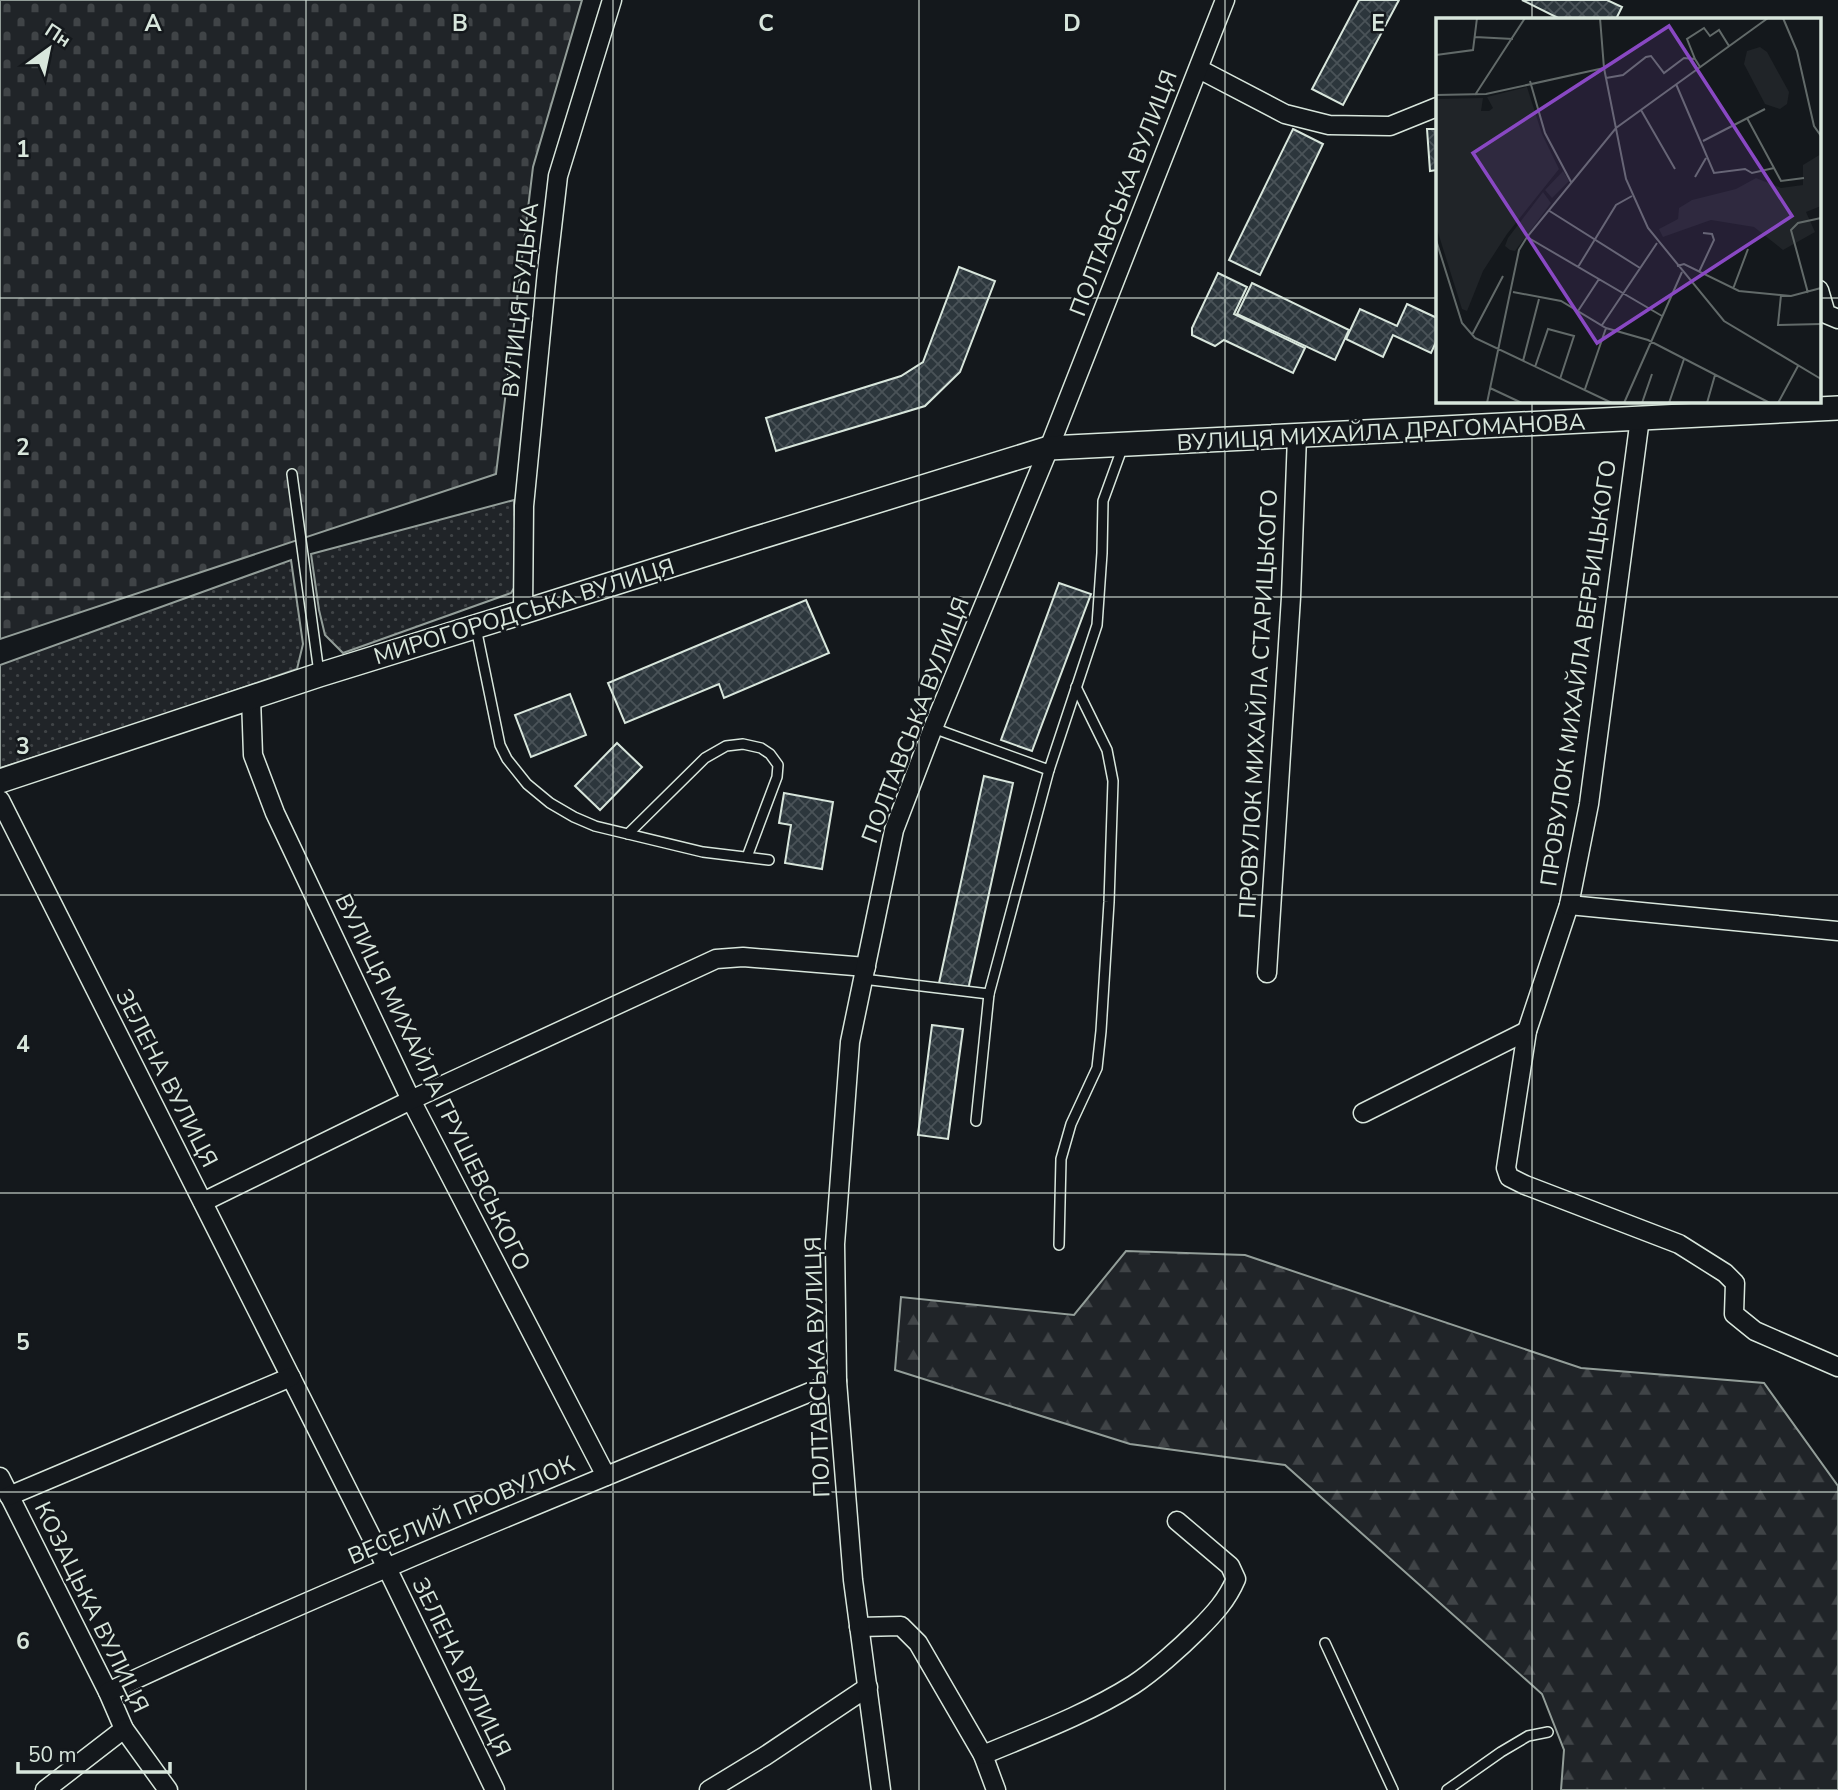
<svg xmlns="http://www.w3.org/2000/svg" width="1838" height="1790" viewBox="0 0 1838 1790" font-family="'Nunito Sans',sans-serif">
<defs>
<pattern id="forest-firs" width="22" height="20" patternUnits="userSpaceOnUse" patternTransform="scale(1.75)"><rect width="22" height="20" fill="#202428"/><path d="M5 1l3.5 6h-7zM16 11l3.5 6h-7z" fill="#404447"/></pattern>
<pattern id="cemetery-stones" width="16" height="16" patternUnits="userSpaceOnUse" patternTransform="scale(1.75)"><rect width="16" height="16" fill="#202428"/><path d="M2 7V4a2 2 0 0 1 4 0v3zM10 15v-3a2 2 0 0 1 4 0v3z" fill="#404447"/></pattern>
<pattern id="garden-dots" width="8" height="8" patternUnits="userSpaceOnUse" patternTransform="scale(1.75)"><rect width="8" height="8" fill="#202428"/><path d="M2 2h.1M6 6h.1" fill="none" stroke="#404447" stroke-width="1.8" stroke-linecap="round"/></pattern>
<pattern id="building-cross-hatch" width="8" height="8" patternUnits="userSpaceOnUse" patternTransform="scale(1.75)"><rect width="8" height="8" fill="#2c363c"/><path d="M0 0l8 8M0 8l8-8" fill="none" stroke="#4a5358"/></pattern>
</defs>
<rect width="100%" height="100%" fill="#14181c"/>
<polygon fill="url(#forest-firs)" stroke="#939e99" stroke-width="2" points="1126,1251 1245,1255 1581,1368 1764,1383 1838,1486 1838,1790 1561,1790 1564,1750 1542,1694 1285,1465 1130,1444 895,1370 901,1297 1074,1315"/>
<polygon fill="url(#cemetery-stones)" stroke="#939e99" stroke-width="2" points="0,0 582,0 533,167 496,474 0,639"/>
<g fill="url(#garden-dots)" stroke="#939e99" stroke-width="2">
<polygon points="514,500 517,583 511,593 343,653 325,635 319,610 311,554"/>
<polygon points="291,560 303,644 297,669 108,734 0,768 0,665"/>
</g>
<g fill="url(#building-cross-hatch)" stroke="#d8e6dc" stroke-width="2">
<polygon points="1359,0 1399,0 1343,105 1312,89"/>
<polygon points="1522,0 1607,0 1622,7 1616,19 1560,19"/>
<polygon points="1293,129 1323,144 1260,275 1229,260"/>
<polygon points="1427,129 1437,129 1437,170 1430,171"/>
<polygon points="959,267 995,281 960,372 925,406 776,451 766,418 901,376 923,362"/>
<polygon points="1218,273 1247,287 1234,314 1305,348 1293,373 1224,340 1215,346 1192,335 1192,328"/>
<polygon points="1252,283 1349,330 1335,360 1237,314"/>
<polygon points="1407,304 1437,318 1437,340 1431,353 1393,335 1383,357 1346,339 1360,309 1397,326"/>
<polygon points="1059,583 1091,594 1032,751 1001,740"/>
<polygon points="806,600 829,653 724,698 719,684 625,723 608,683"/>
<polygon points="570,694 586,735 531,757 515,715"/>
<polygon points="617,743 642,767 600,810 575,786"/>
<polygon points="984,776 1013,783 968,990 939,983"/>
<polygon points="784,793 833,802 822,869 785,863 791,825 779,823"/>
<polygon points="932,1025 963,1029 948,1139 918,1135"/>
</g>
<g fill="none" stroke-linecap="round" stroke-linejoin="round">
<defs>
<g id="service">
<polyline points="292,474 319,673"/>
<polyline points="476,628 500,745 507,759 527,784 550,803 574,817 595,826 703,852 769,860"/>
<polyline points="933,728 1049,770 1097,625 1102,553 1103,501 1123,446"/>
<polyline points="628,834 705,758 726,746 743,744 761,748 770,754 778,765 777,777 747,857"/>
<polyline points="863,979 989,994 1049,770"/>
<polyline points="976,1121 989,994"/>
<polyline points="1059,1245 1061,1159 1071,1124 1097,1068 1101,1031 1109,902 1113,781 1107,750 1076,687"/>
<polyline points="1325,1643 1393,1790"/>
<polyline points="1447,1790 1501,1752 1528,1736 1548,1732"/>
</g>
<g id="minor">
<polyline points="1199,69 1285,114 1329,125 1390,126 1437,107"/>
<polyline points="1819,290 1826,314 1838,319"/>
<polyline points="1640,418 1589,804 1569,905 1527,1031 1506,1168 1509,1177 1525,1185 1679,1244 1725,1273 1735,1283 1734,1314 1755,1331 1838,1367"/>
<polyline points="523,612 524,506 547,271 558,176 612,0"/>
<polyline points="251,698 253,755 275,813 411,1100 606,1476"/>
<polyline points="0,800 387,1568 495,1790"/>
<polyline points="1569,905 1838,931"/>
<polyline points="1267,973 1291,597 1297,436"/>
<polyline points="1363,1113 1527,1031"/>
<polyline points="203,1202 411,1100 716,959 743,957 866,967"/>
<polyline points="0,1477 108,1692 124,1729 168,1790"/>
<polyline points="9,1496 291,1377"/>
<polyline points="859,1627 901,1626 918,1643 983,1755 996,1790"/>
<path d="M108,1692C347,1580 593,1482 837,1381"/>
<path d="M983,1755C1033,1734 1087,1714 1133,1685C1153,1672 1181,1647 1198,1630C1214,1614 1227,1600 1236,1579L1230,1566L1177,1521"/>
<polyline points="45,1790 124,1729"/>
<polyline points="709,1790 765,1756 868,1687"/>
<polyline points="881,1790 853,1580 837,1381 835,1244 850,1042 894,830 933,728 1049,448 1225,0"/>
</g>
<polyline id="tertiary" points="0,781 319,675 523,612 754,539 1049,448 1838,408"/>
</defs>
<use href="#service" stroke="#d8e6dc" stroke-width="12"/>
<use href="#minor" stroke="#d8e6dc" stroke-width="21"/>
<use href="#tertiary" stroke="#d8e6dc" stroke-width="26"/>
<use href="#service" stroke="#14181c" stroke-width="9"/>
<use href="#minor" stroke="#14181c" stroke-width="18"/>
<use href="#tertiary" stroke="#14181c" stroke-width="23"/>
</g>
<path fill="none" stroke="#d8e6dc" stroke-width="2" stroke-opacity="0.55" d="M306,0V1790M613,0V1790M919,0V1790M1225,0V1790M1532,0V19M0,298H1437M1819,298H1838M1532,401V1790M0,597H1838M0,895H1838M0,1193H1838M0,1492H1838"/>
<g text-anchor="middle" stroke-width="5" stroke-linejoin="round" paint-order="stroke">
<g font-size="23" fill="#d8e6dc" stroke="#14181c">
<text transform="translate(1123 193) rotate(-69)" y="8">ПОЛТАВСЬКА ВУЛИЦЯ</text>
<text transform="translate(520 300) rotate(-84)" y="8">ВУЛИЦЯ БУДЬКА</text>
<text transform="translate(1381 432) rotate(-3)" y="8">ВУЛИЦЯ МИХАЙЛА ДРАГОМАНОВА</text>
<text transform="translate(524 611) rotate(-17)" y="8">МИРОГОРОДСЬКА ВУЛИЦЯ</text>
<text transform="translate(1578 673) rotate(-82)" y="8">ПРОВУЛОК МИХАЙЛА ВЕРБИЦЬКОГО</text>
<text transform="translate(1258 704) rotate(-87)" y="8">ПРОВУЛОК МИХАЙЛА СТАРИЦЬКОГО</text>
<text transform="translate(915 720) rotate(-69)" y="8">ПОЛТАВСЬКА ВУЛИЦЯ</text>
<text transform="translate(167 1078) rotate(63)" y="8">ЗЕЛЕНА ВУЛИЦЯ</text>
<text transform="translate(433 1082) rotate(64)" y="8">ВУЛИЦЯ МИХАЙЛА ГРУШЕВСЬКОГО</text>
<text transform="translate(817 1367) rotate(-92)" y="8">ПОЛТАВСЬКА ВУЛИЦЯ</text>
<text transform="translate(461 1510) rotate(-23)" y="8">ВЕСЕЛИЙ ПРОВУЛОК</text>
<text transform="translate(92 1607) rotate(64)" y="8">КОЗАЦЬКА ВУЛИЦЯ</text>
<text transform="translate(462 1667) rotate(64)" y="8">ЗЕЛЕНА ВУЛИЦЯ</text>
</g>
</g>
<g transform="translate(1436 18)">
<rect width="385" height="385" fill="#14181c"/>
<path d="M324,29L331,34L353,74L351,86L344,91L329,86L308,46L311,33Z" fill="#202428"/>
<path d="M385,136V188L370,194L379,214L347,232L318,209L275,202L227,219L223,211L242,201L243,190L256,182L300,171L320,160L345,170L367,167V147Z" fill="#202428"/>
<path d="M91,69L106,116L123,151L71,216L47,253L31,293L26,291L0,208V81L47,80L45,93H53L57,90L51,79Z" fill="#202428"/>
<path d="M127,153L133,163L116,180L109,172ZM107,174L115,185L79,233L74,232L69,228L72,220Z" fill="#202428"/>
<path fill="none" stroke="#626a69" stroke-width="2" d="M164,0L168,50L190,161L212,210L288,303L385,361M347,0L361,33L378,108L385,118M39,19L77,21M0,37L37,32L41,0M259,41L251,21L268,10L274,18L283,12L293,28M170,60L187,57L210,39L215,38L228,55L248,40L259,41L264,49M94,63L109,115L135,164M240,66L278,155L309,151L316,155L338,150M0,77L50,76L168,50M39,77L89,0M205,92L239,151M311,100L345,163L368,160M267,123L329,91M259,159L270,140M112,192L204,250M91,219L226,298M0,222L26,305L39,320L176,385M241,248L248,246L303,273L355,278L385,270M142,249L180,187L196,178M263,254L278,222L276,216L267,215M297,271L312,231M77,274L125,283L170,310L212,322L334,385M372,275L355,212L362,205L385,200M345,277L342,307L385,306M142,293L163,261M166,307L221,225M36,317L67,258M87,343L103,281M99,349L112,311L138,318L124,361M54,370L86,385M149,371L170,310M51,385L83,232L91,219L180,110L332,0M188,385L246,254M206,385L216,356M233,385L248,341M271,385L279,357M342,385L362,348"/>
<path fill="#8948c3" fill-opacity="0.15" stroke="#8948c3" stroke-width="3.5" d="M233,8L356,198L161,325L37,135Z"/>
<rect width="385" height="385" fill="none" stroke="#d8e6dc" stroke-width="3.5"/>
</g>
<g font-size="23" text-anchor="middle" font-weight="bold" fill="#d8e6dc" stroke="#14181c" stroke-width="5" stroke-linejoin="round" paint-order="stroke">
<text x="153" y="31">A</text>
<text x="460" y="31">B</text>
<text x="766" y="31">C</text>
<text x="1072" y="31">D</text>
<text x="1378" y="31">E</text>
<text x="23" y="157">1</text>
<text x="23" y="455">2</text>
<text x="23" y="754">3</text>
<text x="23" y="1052">4</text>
<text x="23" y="1350">5</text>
<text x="23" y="1649">6</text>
</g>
<g transform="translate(49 49) rotate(33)" stroke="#14181c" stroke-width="5" paint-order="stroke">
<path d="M0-5L12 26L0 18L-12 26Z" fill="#d8e6dc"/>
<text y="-10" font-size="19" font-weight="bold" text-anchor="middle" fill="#d8e6dc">Пн</text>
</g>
<path d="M18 1762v10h152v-10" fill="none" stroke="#d8e6dc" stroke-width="3.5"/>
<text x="28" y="1762" font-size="21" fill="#d8e6dc" stroke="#14181c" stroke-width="5" paint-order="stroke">50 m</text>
</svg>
